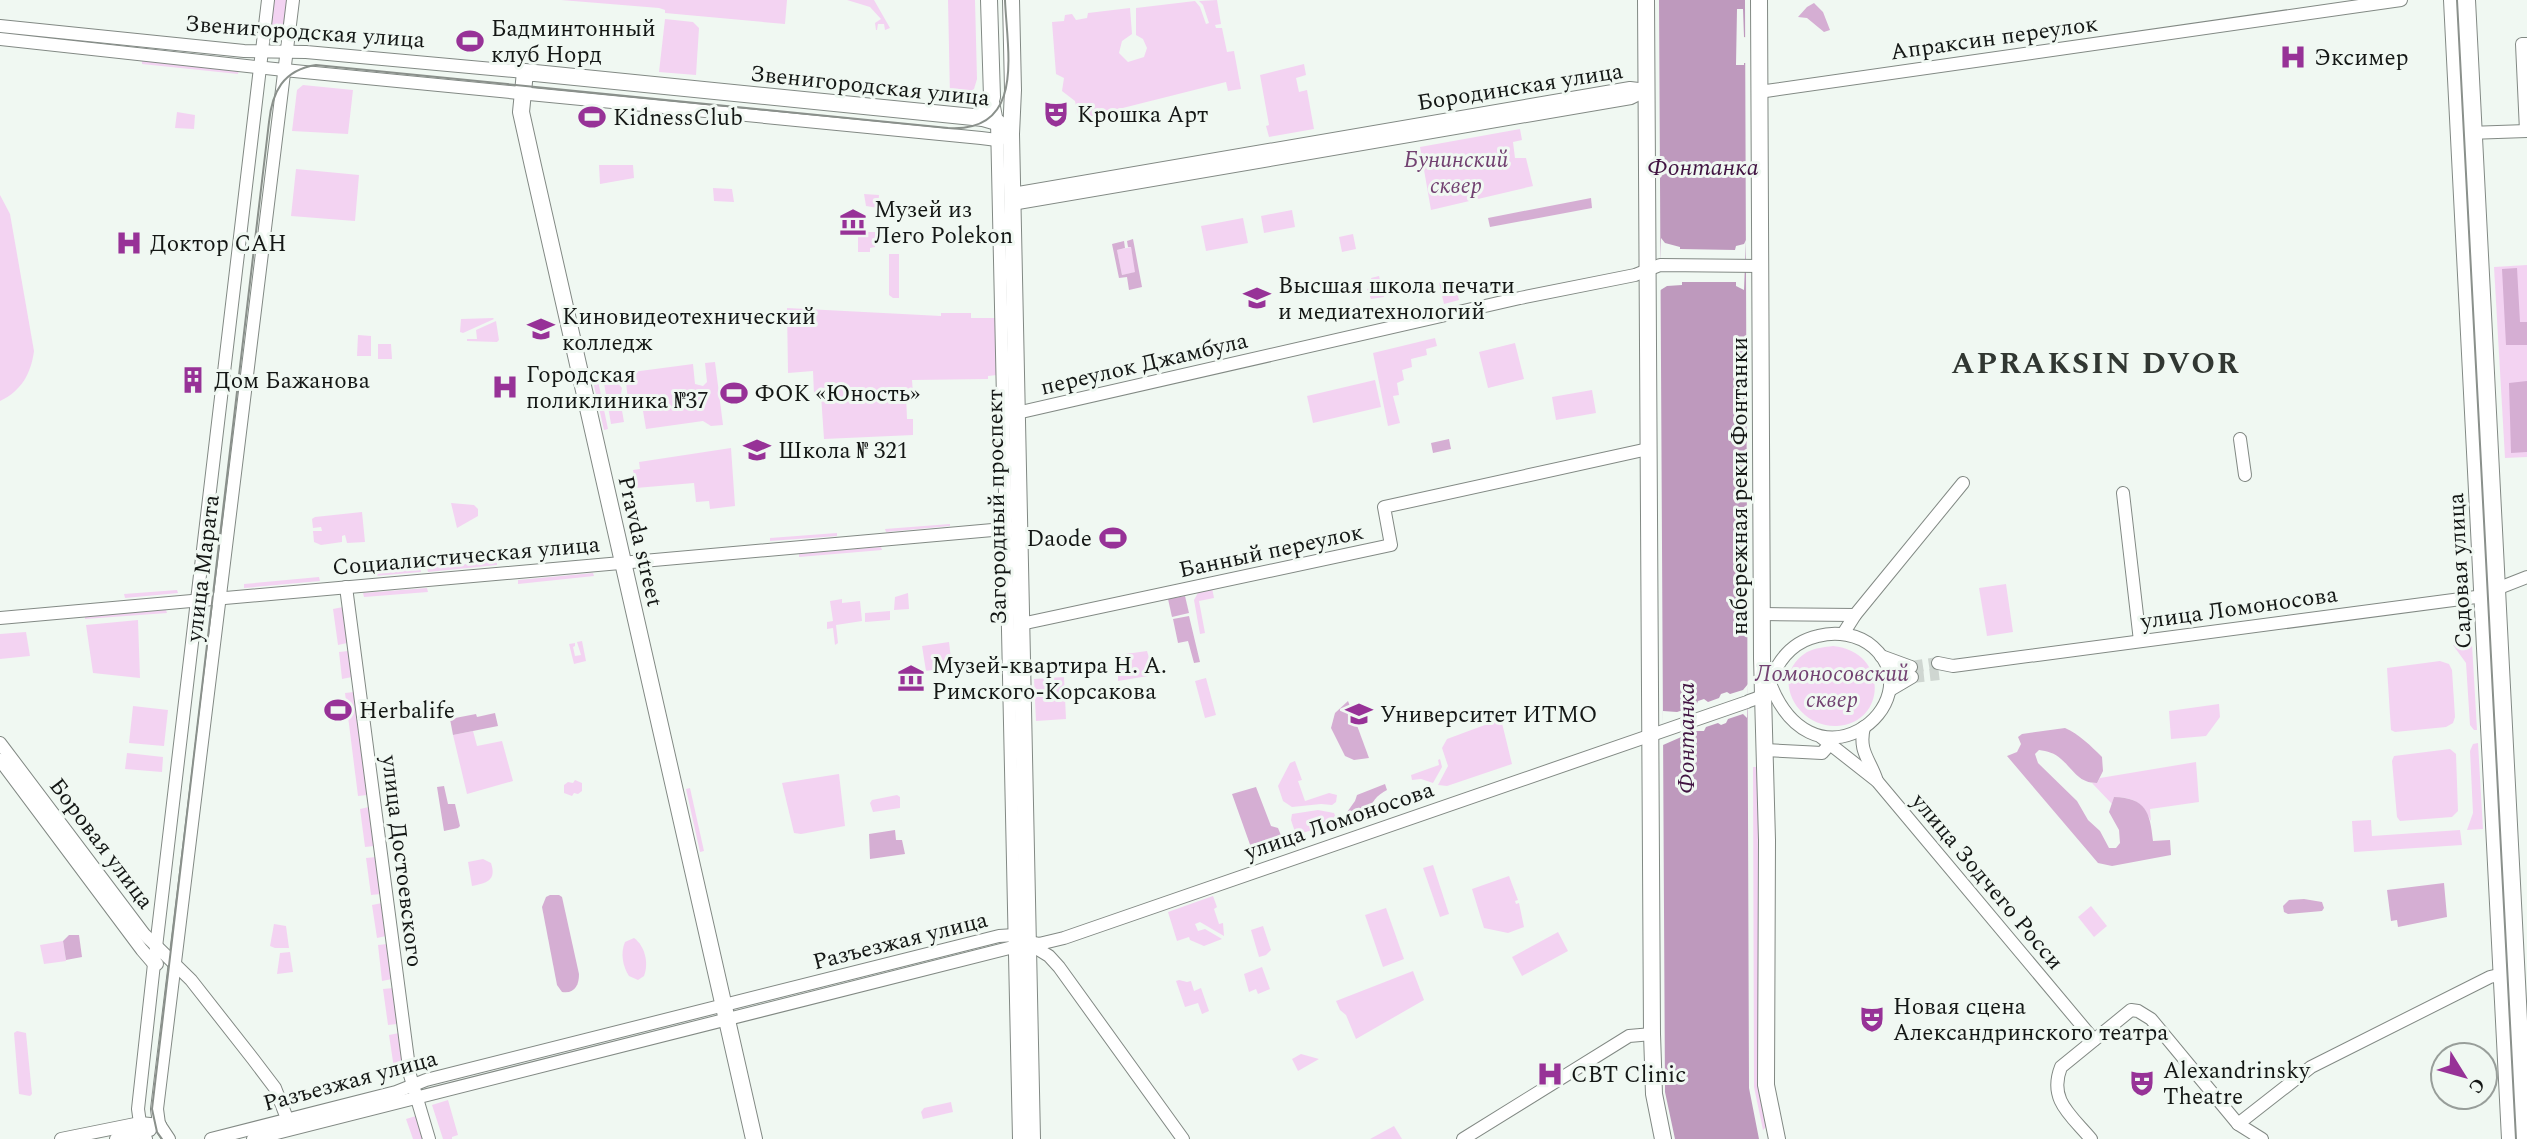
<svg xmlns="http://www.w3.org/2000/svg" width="2527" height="1139" viewBox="0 0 2527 1139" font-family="Spectral,serif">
<rect width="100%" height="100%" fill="#f0f8f2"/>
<g fill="#f3d3f2">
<polygon points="274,0 287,0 284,28 271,27"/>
<polygon points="561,0 787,0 785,24 665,13 665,10 659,8"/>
<polygon points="847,0 874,0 890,28 885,30 884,24 878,24 877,30 876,30 875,23 881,19 870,7"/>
<polygon points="948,0 975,0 977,79 974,89 961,96 950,97"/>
<polygon points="1217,0 1221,24 1215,25 1216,28 1222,28 1227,52 1234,51 1241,89 1228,91 1226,82 1079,119 1075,101 1062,91 1064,78 1056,74 1052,22 1064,21 1065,15 1072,14 1076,20 1087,18 1088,13 1130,8 1132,34 1122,41 1119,53 1128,62 1144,57 1147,48 1143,39 1136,35 1136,8 1195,1 1200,7 1206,24 1209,23 1203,5 1199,1"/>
<polygon points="665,19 693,22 699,28 696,75 659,72"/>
<polygon points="142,61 239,70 238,74 142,64"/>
<polygon points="1304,64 1306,75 1296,78 1299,92 1307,90 1314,129 1269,137 1266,126 1269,125 1260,75"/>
<polygon points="303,85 353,90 348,134 292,131 297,90"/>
<polygon points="177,112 195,115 194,129 175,128"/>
<polygon points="1520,129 1522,140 1513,142 1515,158 1526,158 1533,186 1431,210 1420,147"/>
<polygon points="599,165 633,165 634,178 600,184"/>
<polygon points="296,169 359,175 355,221 291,216"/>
<polygon points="713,188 732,189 734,202 714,201"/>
<polygon points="864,194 879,195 878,208 866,206"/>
<path d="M0,195L10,214L34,351C31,374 21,391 0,401Z"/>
<polygon points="1292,210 1295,227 1264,233 1261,216"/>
<polygon points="1243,218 1248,243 1206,251 1201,226"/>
<polygon points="858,232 875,232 875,247 870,248 870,252 858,252"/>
<polygon points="1353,234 1356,249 1342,252 1339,237"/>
<polygon points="1131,247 1136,272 1122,275 1117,250"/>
<polygon points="889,254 899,254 899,298 893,298 889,295"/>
<polygon points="2527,265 2527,457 2505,458 2494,267"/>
<polygon points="1379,276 1384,297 1371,299 1367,289 1373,287 1371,278"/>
<polygon points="1454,280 1459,300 1444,304 1439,283"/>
<polygon points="787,308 941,316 941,313 971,313 971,318 996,318 997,375 988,376 988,379 912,380 913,394 906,394 907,419 913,419 913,435 824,439 821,395 814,395 813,371 788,373"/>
<polygon points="493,318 494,319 463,333 460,332 461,319"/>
<polygon points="496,321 499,340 497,342 467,341 467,339 477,339 476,330"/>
<polygon points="358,335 371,336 371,356 357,356"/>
<polygon points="1435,338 1437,346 1426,349 1427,355 1411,359 1412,367 1402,370 1404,380 1397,383 1399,395 1393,396 1400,423 1388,426 1373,353"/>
<polygon points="1515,343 1524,379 1488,388 1479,352"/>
<polygon points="378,344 391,344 392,359 378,359"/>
<polygon points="715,362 723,425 711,426 703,421 646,429 641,399 628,401 625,373 693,364 695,384 703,386 707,382 705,363"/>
<polygon points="597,376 608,429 604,430 592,377"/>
<polygon points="1375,380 1381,407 1313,423 1307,396"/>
<polygon points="616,381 622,388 620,399 624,422 611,424 604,383"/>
<polygon points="1592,390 1596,413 1556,420 1552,397"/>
<polygon points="731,448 735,506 710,509 709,501 696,502 694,483 636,488 633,470 640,469 639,462"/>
<polygon points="451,503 474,505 478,509 478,516 457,528"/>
<polygon points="362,512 365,542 347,543 345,535 342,536 342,542 321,545 314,542 313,531 322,531 321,527 313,528 312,519 315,517"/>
<polygon points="950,524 950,526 886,532 885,529"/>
<polygon points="837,533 837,536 770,541 770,538"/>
<polygon points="881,547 882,550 799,557 799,554"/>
<polygon points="497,561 497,565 428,572 427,568"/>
<polygon points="420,568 421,572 375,576 375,572"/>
<polygon points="593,573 594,576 518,584 518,580"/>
<polygon points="319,577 320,581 244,588 244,584"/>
<polygon points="2006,584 2013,632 1987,636 1979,588"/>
<polygon points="427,588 428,592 364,597 363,593"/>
<polygon points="1212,588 1214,598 1199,601 1205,633 1200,634 1194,600 1199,591"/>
<polygon points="177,590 178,593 125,598 124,594"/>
<polygon points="908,593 909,609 894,610 895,597"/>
<polygon points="842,599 842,603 860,601 862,621 836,625 838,643 835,645 833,628 827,629 827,622 833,621 830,601"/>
<polygon points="343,607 347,643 338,645 333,609"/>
<polygon points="166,610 167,613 85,619 85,617"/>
<polygon points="890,611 890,620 865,622 865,613"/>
<polygon points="138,620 140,678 93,673 86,625"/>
<polygon points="26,632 30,656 0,659 0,634"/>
<polygon points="582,641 586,661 574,664 569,644 575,643 575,646 573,647 575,656 581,655 577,642"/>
<polygon points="949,642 952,667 926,671 922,646"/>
<polygon points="2472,644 2477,730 2474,730 2470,725 2466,663 2453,645"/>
<path d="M1833,646C1888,651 1888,723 1837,726C1797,728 1768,676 1807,652C1815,648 1825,647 1833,646Z"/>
<polygon points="348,651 352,677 342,679 339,652"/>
<polygon points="1147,651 1154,675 1118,681 1118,655"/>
<polygon points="2440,661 2449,664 2452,670 2455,717 2453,723 2446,727 2395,732 2391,730 2387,668"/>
<polygon points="1064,677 1066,719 1036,721 1034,679"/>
<polygon points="1206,678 1216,715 1205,718 1195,681"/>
<polygon points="354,692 367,795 358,796 345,693"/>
<polygon points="2219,704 2220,717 2206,736 2171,739 2169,711"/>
<polygon points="133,706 168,710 164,746 129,743"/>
<polygon points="1501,719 1512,764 1447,786 1438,785 1448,766 1442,748 1447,739"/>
<polygon points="473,731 477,746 502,741 513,781 467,794 453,735"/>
<polygon points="2478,743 2483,829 2467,830 2473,813 2470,751 2473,744"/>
<polygon points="2450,749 2456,754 2458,811 2452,817 2400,821 2397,817 2392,761 2394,756"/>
<polygon points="127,753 163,757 162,772 125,769"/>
<polygon points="1440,759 1442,767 1433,783 1421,779 1412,780 1411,775 1439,765 1438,760"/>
<polygon points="1295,761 1302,780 1298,781 1305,801 1329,793 1337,795 1336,802 1332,805 1321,804 1292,807 1283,801 1278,786 1290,763"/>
<path d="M2196,762L2199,802L2150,809L2151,821C2141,802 2136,798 2114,797L2112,804L2092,783H2097L2100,778Z"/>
<polygon points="1753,767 1758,767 1759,1086 1768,1125 1763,1130 1754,1087"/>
<polygon points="839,774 845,826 801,834 794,833 782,783"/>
<polygon points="575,780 582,783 582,791 578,794 574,793 572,796 564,793 564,785 568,782 573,783"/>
<polygon points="690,788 704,851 700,852 686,789"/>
<polygon points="897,795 900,797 900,808 873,812 870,803 872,800"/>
<polygon points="369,807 374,846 365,847 360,809"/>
<polygon points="1318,810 1334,813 1338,822 1296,835 1291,820 1292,814"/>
<polygon points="2371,820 2372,836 2460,830 2462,845 2354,852 2352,821"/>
<polygon points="376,857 381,894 371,895 366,858"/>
<path d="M483,859L491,863C497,881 486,883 472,886L468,862Z"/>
<polygon points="1433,865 1449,914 1440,917 1423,868"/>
<polygon points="1509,876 1518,900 1515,901 1516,904 1519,903 1524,927 1508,933 1484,928 1472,889"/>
<polygon points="1213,896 1217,907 1214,909 1219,924 1223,923 1224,936 1200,922 1195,924 1198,931 1205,929 1222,939 1204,946 1190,940 1189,937 1177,941 1168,912"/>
<polygon points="382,903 386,936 377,938 372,905"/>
<polygon points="2091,906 2107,926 2094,937 2078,917"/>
<polygon points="1386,908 1404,959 1383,967 1365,915"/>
<polygon points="274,924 286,926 289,948 275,948 270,946"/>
<polygon points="1263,926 1271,950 1266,955 1259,957 1251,930"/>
<polygon points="1558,932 1568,951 1522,976 1512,957"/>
<path d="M634,938C645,946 649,963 644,976L638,980L629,976C623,967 620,953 625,942Z"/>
<polygon points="63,941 66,961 44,964 40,945"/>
<polygon points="387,944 392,979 382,981 378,945"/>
<polygon points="290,952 293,972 277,974 280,953"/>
<polygon points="1262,967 1270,989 1258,994 1256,989 1249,992 1244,974"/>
<polygon points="1413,971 1424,1000 1356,1039 1346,1015 1340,1010 1336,1001"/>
<polygon points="1179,980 1187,982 1191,981 1194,991 1201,988 1209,1011 1202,1014 1198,1003 1185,1007 1176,981"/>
<polygon points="393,988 397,1024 388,1025 383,989"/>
<polygon points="17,1031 26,1033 32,1094 30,1096 19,1094 14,1033"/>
<polygon points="399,1033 404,1074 395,1075 389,1035"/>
<polygon points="1301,1054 1319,1059 1298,1071 1292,1059"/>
<polygon points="448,1100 458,1135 452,1137 452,1139 443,1139 432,1105"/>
<polygon points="951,1102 953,1112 923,1119 921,1112 924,1108"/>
<polygon points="416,1116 423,1139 413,1139 406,1119"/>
<polygon points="1394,1126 1402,1139 1370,1139"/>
</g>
<g fill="#d5aed3">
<polygon points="1814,3 1823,12 1830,30 1824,32 1807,18 1798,17 1807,7"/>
<polygon points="1591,198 1592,208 1490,227 1488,218"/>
<polygon points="1133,239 1142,287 1129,290 1127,277 1119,278 1112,244 1124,241 1125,248 1117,250 1122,275 1135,272 1131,247 1128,247 1127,241"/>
<polygon points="2517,268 2520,322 2527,322 2527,345 2506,345 2502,269"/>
<polygon points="2527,381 2527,452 2511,453 2509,383"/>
<polygon points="1449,439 1451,449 1433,453 1431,443"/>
<polygon points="1185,596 1189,613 1172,617 1168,599"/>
<polygon points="1189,616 1200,662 1194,663 1188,641 1178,643 1173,619"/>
<polygon points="1348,701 1369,758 1354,760 1345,756 1331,728 1335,713"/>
<polygon points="495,713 498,726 453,735 450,719 476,714 477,717"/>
<path d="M2065,728C2079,734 2091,746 2102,757L2103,771L2097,783C2078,783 2073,769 2061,759C2055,753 2047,751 2039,750L2035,754L2038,763L2077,801L2088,820L2100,831L2109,848H2116L2120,843L2119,830L2109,812L2114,797C2146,798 2150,812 2153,841L2170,840L2171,855L2112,866L2098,863L2007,756L2017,752L2021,744L2018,737L2022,734Z"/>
<path d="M1385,784L1387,790C1377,795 1371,802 1369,813L1347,821L1345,815L1355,801L1357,795Z"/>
<polygon points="444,786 448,804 455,804 460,826 458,828 444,831 437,787"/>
<polygon points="1256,787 1271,826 1278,828 1284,843 1253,853 1232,794"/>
<polygon points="895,830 896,840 902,840 905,854 870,859 869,834"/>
<polygon points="2444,883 2447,917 2398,927 2397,920 2391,921 2387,890"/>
<path d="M550,895H559L562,897L579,974C579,985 575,994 562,992L557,985L542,907L546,897Z"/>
<polygon points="2304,899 2322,902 2324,908 2322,911 2288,914 2284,912 2283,906 2289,900"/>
<polygon points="69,935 79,935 82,957 66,960 63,941"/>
</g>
<polygon fill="#be99bd" points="1659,0 1745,0 1749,1088 1759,1139 1675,1139 1665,1092"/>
<g fill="#f0f8f2">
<polygon points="1737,9 1743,9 1744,37 1748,38 1748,63 1744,63 1744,65 1736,65"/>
<polygon points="1661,238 1665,243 1680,247 1680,249 1735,250 1736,246 1744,244 1746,240 1744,290 1736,286 1736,282 1682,282 1682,285 1667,286 1659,291"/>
<polygon points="1748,684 1747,718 1743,714 1728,719 1726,723 1721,725 1718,723 1706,727 1704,731 1695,731 1663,745 1663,711 1677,712 1696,706 1698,701 1704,699 1708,702 1719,698 1721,694 1727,692 1730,694 1743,690"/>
</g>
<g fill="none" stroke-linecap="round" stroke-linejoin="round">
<g stroke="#cfd6d1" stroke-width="12" stroke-dasharray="12 6" stroke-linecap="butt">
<polyline points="1911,667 1938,663"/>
<polyline points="1912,677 1939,674"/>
</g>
<defs>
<g id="minor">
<polyline points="0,26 244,51 306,52 525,72"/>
<polyline points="0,39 284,70 981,138 997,140 1004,137"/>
<polyline points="1759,92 2401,0"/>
<polyline points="992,97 997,122 1019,1139"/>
<polyline points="2526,131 2522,44 2527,44"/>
<polyline points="2468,133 2527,131"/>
<polyline points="1012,194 1630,88 1647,90"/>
<polyline points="1013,204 1631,98 1647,90"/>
<polyline points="1017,413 1520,298 1635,275 1660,265 1761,266"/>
<polyline points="2240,439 2245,475"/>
<polyline points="2123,493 2140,641"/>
<polyline points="346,587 410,1075 429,1139"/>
<polyline points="1762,614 1855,615"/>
<polyline points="0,618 1015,528"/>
<polyline points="1021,624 1391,545 1384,507 1648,449"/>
<polyline points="1843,634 1855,615 1963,483"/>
<polyline points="1881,656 1911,667"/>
<polyline points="1938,663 1953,666 2476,597 2527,577"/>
<polyline points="1890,690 1912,677"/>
<path d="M1864,727C1858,752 1870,759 1877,781"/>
<polyline points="1821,737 1877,781 2094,1040"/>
<polyline points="0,743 144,934 191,980 253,1059 275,1088 290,1126"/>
<polyline points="1765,750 1822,753 1830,744"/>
<polyline points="0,760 142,950 154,964 157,964"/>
<path d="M1028,942L1039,944L1064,938L1747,702C1751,700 1759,698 1762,695C1767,691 1770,682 1772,677C1781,656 1795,641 1818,636C1836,631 1858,634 1873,647C1936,703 1808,805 1766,672"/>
<polyline points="2238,1124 2311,1067 2490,977 2507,973"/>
<polyline points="61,1139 140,1123 160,1125"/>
<polyline points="116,1139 150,1130"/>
<polyline points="146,1139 140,1123 138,1109 154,964 268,0"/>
<polyline points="169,1139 159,1124 157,1109 293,0"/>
<polyline points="211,1139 396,1092 426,1080 999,936 1015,935 1049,956 1059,967 1183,1139"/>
<polyline points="253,1139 1021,945"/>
<polyline points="1463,1139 1629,1036 1652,1034"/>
<path d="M2091,1139C2071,1115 2048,1100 2061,1067L2131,1010L2138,1011L2151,1019L2238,1124L2262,1139"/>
</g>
<g id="major">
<polyline points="1011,0 1013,90 1011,134 1032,1139"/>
<polyline points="1646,0 1652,1034 1654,1094 1663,1139"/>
<polyline points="1759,0 1762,658 1767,840 1766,1085 1777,1139"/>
<polyline points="2452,0 2510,1139"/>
<polyline points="2467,0 2525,1139"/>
<polyline points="983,118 992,97 989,0"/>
<polyline points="754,1139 533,166 521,112 525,72 983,118 997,122 1011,134"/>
</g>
</defs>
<use href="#minor" stroke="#828984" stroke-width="14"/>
<use href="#major" stroke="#828984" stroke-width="18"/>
<use href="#minor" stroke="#fff" stroke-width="12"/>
<use href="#major" stroke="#fff" stroke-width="16"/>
<g stroke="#8a908b" stroke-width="2">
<polyline points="2457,0 2516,1139"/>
<path d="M162,1139L157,1132L152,1109L269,122C272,92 283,70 316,65L948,128C1026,133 1007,51 1005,0"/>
</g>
</g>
<defs>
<symbol id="stadium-bare" viewBox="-9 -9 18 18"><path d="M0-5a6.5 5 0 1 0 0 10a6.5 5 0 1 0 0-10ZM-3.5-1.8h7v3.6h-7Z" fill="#973297" stroke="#f0f8f2" stroke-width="2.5" paint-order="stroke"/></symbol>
<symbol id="hospital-bare" viewBox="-9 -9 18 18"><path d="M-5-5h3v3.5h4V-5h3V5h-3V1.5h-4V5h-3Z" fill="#973297" stroke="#f0f8f2" stroke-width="2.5" paint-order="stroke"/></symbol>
<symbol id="theatre-bare" viewBox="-9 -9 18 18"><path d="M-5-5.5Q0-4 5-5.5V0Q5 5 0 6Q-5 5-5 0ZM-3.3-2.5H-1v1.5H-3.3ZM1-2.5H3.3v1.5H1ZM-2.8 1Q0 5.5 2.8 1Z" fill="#973297" stroke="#f0f8f2" stroke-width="2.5" paint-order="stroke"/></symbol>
<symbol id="museum-bare" viewBox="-9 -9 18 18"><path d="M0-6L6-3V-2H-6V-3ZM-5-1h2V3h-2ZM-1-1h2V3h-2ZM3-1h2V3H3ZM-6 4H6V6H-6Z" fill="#973297" stroke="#f0f8f2" stroke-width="2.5" paint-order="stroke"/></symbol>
<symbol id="university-bare" viewBox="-9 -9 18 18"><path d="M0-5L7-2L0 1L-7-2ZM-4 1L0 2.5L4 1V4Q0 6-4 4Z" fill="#973297" stroke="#f0f8f2" stroke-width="2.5" paint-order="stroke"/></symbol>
<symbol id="building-bare" viewBox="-9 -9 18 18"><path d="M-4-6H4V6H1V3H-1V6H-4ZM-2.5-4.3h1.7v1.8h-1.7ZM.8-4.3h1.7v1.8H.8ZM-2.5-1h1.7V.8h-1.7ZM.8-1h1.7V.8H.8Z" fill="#973297" stroke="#f0f8f2" stroke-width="2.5" paint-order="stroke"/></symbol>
<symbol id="school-bare" viewBox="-9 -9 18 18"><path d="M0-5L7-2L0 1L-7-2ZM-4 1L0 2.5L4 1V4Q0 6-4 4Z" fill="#973297" stroke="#f0f8f2" stroke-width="2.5" paint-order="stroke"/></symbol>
</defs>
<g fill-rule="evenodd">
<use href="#stadium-bare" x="451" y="22" width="38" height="38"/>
<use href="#hospital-bare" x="2274" y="38" width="38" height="38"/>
<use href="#theatre-bare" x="1037" y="95" width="38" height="38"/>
<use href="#stadium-bare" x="573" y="98" width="38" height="38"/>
<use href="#museum-bare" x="834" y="203" width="38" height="38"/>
<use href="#hospital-bare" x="110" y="224" width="38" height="38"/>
<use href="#university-bare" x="1238" y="279" width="38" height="38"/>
<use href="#university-bare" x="522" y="310" width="38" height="38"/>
<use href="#building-bare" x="174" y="361" width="38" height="38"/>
<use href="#hospital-bare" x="486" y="368" width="38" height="38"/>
<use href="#stadium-bare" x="715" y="374" width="38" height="38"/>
<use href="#school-bare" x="738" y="431" width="38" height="38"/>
<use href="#stadium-bare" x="1094" y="519" width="38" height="38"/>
<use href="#museum-bare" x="892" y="659" width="38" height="38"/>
<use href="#stadium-bare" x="319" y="691" width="38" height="38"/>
<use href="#university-bare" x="1340" y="695" width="38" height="38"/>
<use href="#theatre-bare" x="1853" y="1000" width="38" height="38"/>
<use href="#hospital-bare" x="1531" y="1055" width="38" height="38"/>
<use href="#theatre-bare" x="2123" y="1064" width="38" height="38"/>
</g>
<g text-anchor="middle" stroke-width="6" stroke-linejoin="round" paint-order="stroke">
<g font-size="23" fill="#141715" stroke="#f0f8f2" text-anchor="start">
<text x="491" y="36">Бадминтонный<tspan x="491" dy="26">клуб Норд</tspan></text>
<text x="2314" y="65">Эксимер</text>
<text x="1077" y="122">Крошка Арт</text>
<text x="613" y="125">KidnessClub</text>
<text x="874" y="217">Музей из<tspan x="874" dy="26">Лего Polekon</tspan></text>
<text x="150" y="251">Доктор САН</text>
<text x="1278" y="293">Высшая школа печати<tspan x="1278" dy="26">и медиатехнологий</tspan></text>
<text x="562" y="324">Киновидеотехнический<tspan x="562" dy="26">колледж</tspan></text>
<text x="526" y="382">Городская<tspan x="526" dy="26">поликлиника №37</tspan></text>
<text x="214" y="388">Дом Бажанова</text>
<text x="755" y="401">ФОК «Юность»</text>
<text x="778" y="458">Школа № 321</text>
<text x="1092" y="546" text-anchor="end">Daode</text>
<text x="932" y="673">Музей-квартира Н. А.<tspan x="932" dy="26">Римского-Корсакова</tspan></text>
<text x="359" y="718">Herbalife</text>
<text x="1380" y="722">Университет ИТМО</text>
<text x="1893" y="1014">Новая сцена<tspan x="1893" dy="26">Александринского театра</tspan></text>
<text x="2163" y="1078">Alexandrinsky<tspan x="2163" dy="26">Theatre</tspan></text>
<text x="1571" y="1082">CBT Clinic</text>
</g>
<g font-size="23" fill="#141715" stroke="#f0f8f2">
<text transform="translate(305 31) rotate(4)" y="8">Звенигородская улица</text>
<text transform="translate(1994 37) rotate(-8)" y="8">Апраксин переулок</text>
<text transform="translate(870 85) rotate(6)" y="8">Звенигородская улица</text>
<text transform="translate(1520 86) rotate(-9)" y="8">Бородинская улица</text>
<text transform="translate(1144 363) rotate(-13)" y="8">переулок Джамбула</text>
<text transform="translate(1739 486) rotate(-90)" y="8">набережная реки Фонтанки</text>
<text transform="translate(996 507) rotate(-91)" y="8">Загородный проспект</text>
<text transform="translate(641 541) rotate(77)" y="8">Pravda street</text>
<text transform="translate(1271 550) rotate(-12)" y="8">Банный переулок</text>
<text transform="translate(466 555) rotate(-5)" y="8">Социалистическая улица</text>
<text transform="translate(202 568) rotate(-83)" y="8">улица Марата</text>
<text transform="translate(2459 571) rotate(-93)" y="8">Садовая улица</text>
<text transform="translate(2239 607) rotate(-8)" y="8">улица Ломоносова</text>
<text transform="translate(1339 820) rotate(-19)" y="8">улица Ломоносова</text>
<text transform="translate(102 843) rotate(53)" y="8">Боровая улица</text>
<text transform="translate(403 861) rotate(83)" y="8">улица Достоевского</text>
<text transform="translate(1988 881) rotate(50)" y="8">улица Зодчего Росси</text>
<text transform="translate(900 940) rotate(-14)" y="8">Разъезжая улица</text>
<text transform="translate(350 1080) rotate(-15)" y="8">Разъезжая улица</text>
</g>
<g font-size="23" font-style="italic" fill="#724171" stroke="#f0f8f2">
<text x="1456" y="167">Бунинский<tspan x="1456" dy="26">сквер</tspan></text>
<text x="1832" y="681">Ломоносовский<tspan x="1832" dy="26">сквер</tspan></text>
</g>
<g font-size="24" font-style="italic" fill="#401341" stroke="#f0f8f2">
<text x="1703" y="175">Фонтанка</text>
<text transform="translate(1686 738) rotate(-90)" y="8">Фонтанка</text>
</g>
<g font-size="30" font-weight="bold" letter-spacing="2" fill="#313732" stroke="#f0f8f2">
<text x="2096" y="373">APRAKSIN DVOR</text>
</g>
</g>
<g transform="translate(2464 1076) rotate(127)"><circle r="33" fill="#f0f8f2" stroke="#989e9a" stroke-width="2"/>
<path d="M0-5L12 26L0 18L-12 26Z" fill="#973297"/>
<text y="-10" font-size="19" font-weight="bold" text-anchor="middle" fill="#141715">С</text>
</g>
</svg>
